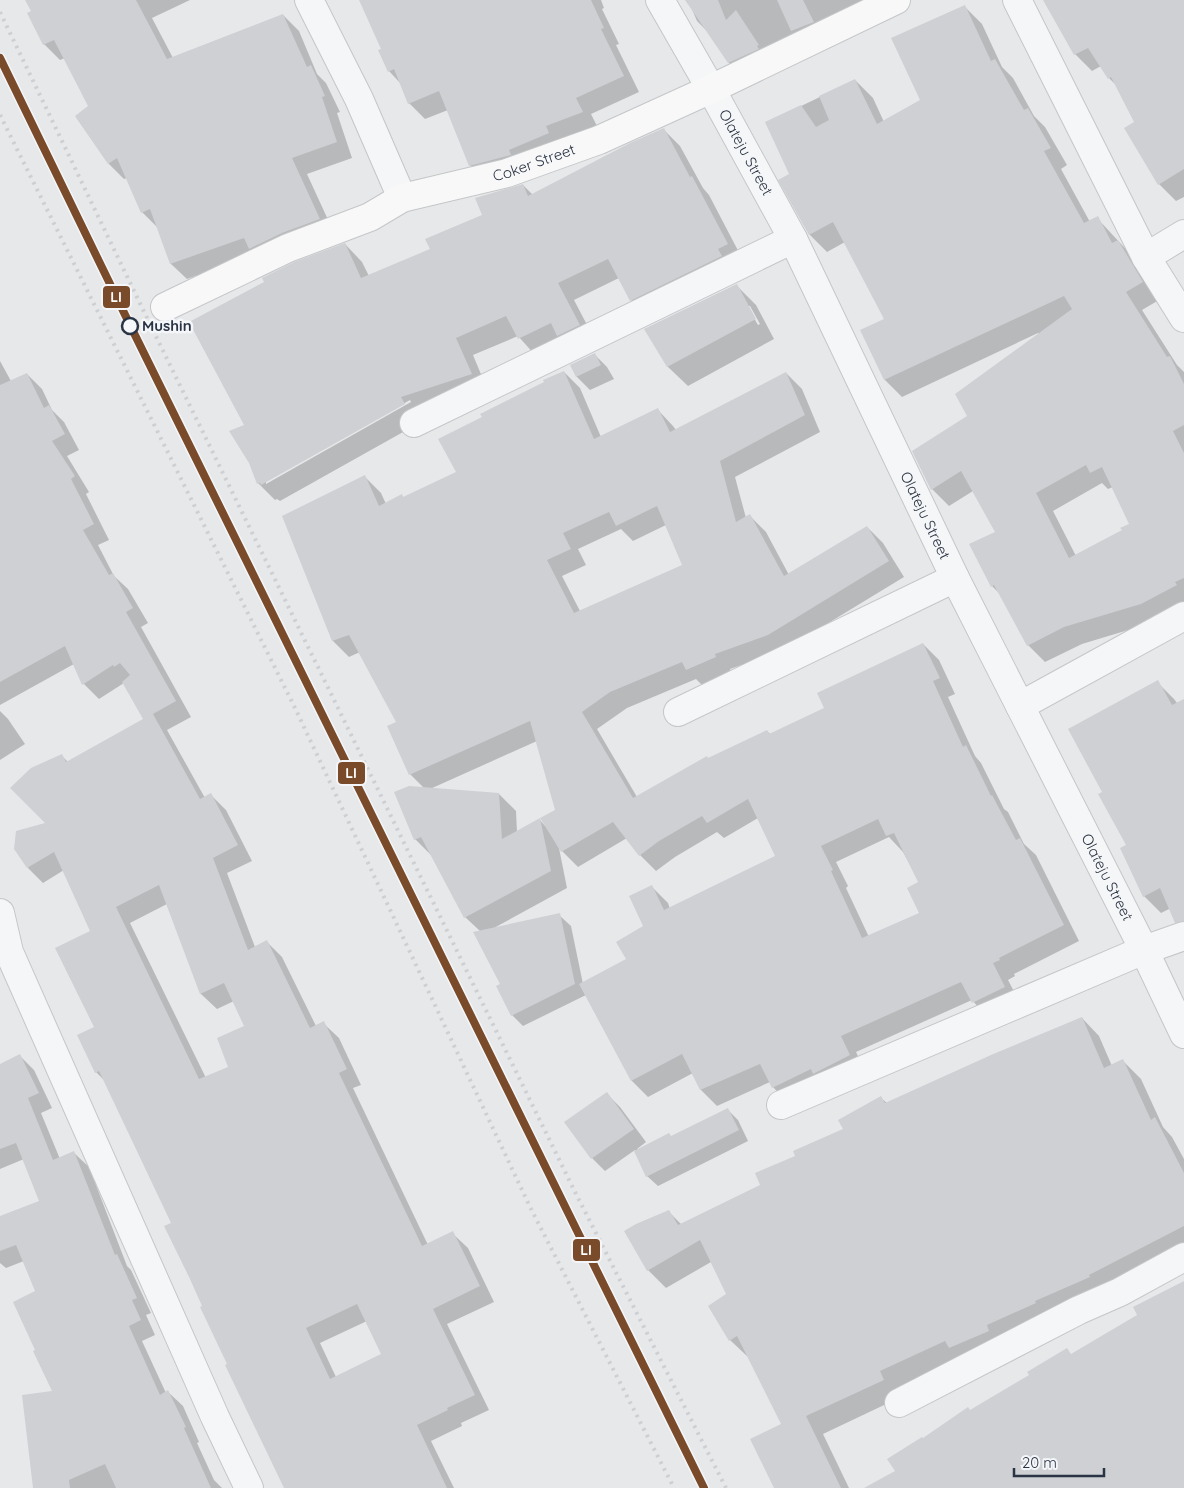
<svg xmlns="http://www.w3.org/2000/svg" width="1184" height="1488" viewBox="0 0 1184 1488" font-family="Quicksand,sans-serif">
<rect width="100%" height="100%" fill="#e6e8ea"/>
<g fill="#0003" fill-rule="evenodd">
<polygon points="27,0 190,0 152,18 173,58 283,15 299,31 317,74 326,83 340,112 337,113 352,158 307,174 335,235 256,254 187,279 171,264 158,228 142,212 127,178 124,179 109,164 76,117 90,106 65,58 60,60 44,44 33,11"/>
<polygon points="360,0 601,0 604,8 602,9 619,44 616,45 639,92 591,114 598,128 486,181 470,165 448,110 425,119 409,103 401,84 389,71 382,49"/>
<polygon points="688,0 874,0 745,79 729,63 709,33 697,21"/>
<polygon points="1045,0 1184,0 1184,197 1176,201 1159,184 1136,122 1118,87 1109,78 1101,66 1092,71 1075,54"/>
<path d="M964,6L982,24L1002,67L1013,78L1034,116L1045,127L1067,165L1061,169L1090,222L1097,218L1135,259L1159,300L1142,310L1177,365L1184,372V607L1158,621L1082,644L1045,662L1028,645L1002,596L992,586L996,532L973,491L949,506L932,489L1039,334L1038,333L902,397L885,380L862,331L886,320L845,242L827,252L810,235L791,175L766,123L855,80L873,98L884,122L922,101ZM1102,483L1108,489L1113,487L1131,524L1123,531L1076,556L1053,511Z"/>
<path d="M663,129L680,146L703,188L709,195L744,262L648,317L631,300L619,278L574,300L596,342L536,356L518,336L473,355L488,391L421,422L280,501L277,499L275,500L258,483L246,426L345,244L362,262L369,276L431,250L483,215L523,185L533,195ZM410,400L411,402L266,484V481Z"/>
<path d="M736,285L756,305L774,339L688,386L668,367L657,347ZM747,306H750L760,324L758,325Z"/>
<polygon points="594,354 607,367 614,379 590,390 577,377 572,365"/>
<path d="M0,361L11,381L27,374L42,389L52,410L64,422L79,450L67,456L89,492L86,494L109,540L98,545L114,576L128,589L148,623L141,627L191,717L167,730L205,798L211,795L226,810L252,861L227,873L255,947L267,942L282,957L316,1026L323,1023L339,1038L361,1085L353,1088L428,1245L452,1233L468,1248L494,1302L447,1324L489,1410L461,1423L462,1426L431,1441L454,1488H285L203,1306L173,1223L106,1082L96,1072L79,1036L95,1028L92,932L64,870L43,883L28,868L47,824L61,755L68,762L145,720L124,683L99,699L84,684L74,664L0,705ZM167,904L201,994L217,1009L234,1001L246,1026L230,1068L206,1078L130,923ZM367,1321L383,1355L336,1377L320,1343Z"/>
<path d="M564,372L580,388L601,437L658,410L673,426L676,430L786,373L802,389L820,432L735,477L746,518L750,516L766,532L789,575L867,527L883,543L904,577L784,650L730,669L731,673L703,686L696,679L627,708L597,729L637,797L708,760L767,731L771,735L826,708L923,644L939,660L955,694L948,697L975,756L981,763L1004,809L1008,812L1024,844L1036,855L1079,941L1014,974L1015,976L1008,980L1020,1003L989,1019L972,1000L856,1052L865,1071L788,1103L773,1087L770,1082L717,1106L701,1090L693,1073L648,1097L632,1081L586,995L523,1026L512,1015L501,985L480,931L465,917L432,856L415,839L424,788L410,774L398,722L360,652L349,657L333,641L284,517L365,477L381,493L386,504L402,496L404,498L457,473L484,417ZM666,525L684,565L580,611L562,576L586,565L578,549L621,529L633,541ZM537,741L556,811L545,826L540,820L517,832L516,811L499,794L430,789ZM758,818L777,857L670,909L668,903L652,887L645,926L628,960L583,984L571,926L559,915L494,928L567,888L559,848L578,867L627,838L640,855L656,871L675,857L717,832L724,838ZM889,837L903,852L920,883L921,914L869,937L846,888L848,886L836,862Z"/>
<polygon points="1157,682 1174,699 1177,703 1184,700 1184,921 1171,908 1161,913 1144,896 1127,845 1104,792"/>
<polygon points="0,711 8,719 25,744 0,760"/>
<polygon points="1082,1018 1099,1036 1112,1066 1123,1061 1141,1079 1163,1127 1172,1137 1184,1159 1184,1252 901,1397 823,1434 849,1488 775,1488 783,1424 748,1357 730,1340 728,1295 711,1262 666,1288 648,1270 668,1211 682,1225 762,1185 797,1156 845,1130 881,1098 887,1103"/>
<polygon points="20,1056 34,1070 52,1108 41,1113 60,1159 74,1153 89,1167 127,1266 131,1270 151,1313 146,1315 155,1335 142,1341 166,1393 168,1392 183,1406 199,1442 197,1443 214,1480 222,1488 34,1488 54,1392 37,1350 36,1292 24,1261 6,1268 0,1263 0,1217 41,1201 24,1159 0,1169 0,1065"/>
<polygon points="607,1094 620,1107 646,1142 637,1149 638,1150 672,1137 728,1110 738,1120 748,1141 658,1186 647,1176 635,1150 605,1171 592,1158"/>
</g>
<g fill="#ced0d3" fill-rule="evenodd">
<polygon points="25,0 136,0 167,59 283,14 307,67 311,65 325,96 322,97 337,142 292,158 320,219 282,233 249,249 244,238 170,264 150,209 141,213 117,158 108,164 75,116 88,106 54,40 43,45 27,13 31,11"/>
<polygon points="359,0 591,0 604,28 601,29 624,76 576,98 583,112 546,126 549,133 509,150 511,155 469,166 439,91 408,104 394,69 388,72 378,50 381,49"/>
<polygon points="685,0 718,0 726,20 736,10 759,45 757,46 759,49 728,63"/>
<polygon points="777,0 803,0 814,22 791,31"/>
<polygon points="1043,0 1184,0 1184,169 1158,185 1124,128 1134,122 1111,77 1108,79 1088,48 1074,55"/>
<path d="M965,5L991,61L995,59L1024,110L1028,108L1051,148L1044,151L1084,223L1098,216L1112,243L1118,240L1143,282L1126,292L1167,357L1170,356L1184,384V425L1173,431L1184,453V578L1175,582L1177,585L1141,604L1064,627L1027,646L994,585L991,587L969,544L995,532L961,471L931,490L912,451L967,416L955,394L1072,309L1064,296L884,380L860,330L884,319L833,222L809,235L778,180L789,174L765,122L801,105L816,127L829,120L819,96L855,79L877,124L920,100L891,38ZM1086,465L1090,473L1102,467L1129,524L1120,528L1122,530L1069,558L1036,493Z"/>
<polygon points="664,128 690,177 692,176 728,244 718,249 722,256 630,301 608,259 558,283 580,325 557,336 551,323 518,339 506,316 456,338 472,374 401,397 405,404 261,485 260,483 257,484 249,463 229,431 244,425 189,322 264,282 262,278 294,262 345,243 361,278 430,249 425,239 482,215 475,198 523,184 528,196 630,143"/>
<polygon points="737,284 756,319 667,367 644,329"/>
<polygon points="595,353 601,365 576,377 570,365"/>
<path d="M564,371L594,439L658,408L670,432L786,372L805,415L720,461L736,522L750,514L784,576L867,526L889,561L768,635L715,654L716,657L686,670L682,662L610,692L582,712L633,798L707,756L708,758L767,730L769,734L824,708L817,693L923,643L940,678L933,681L963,747L966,745L991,796L992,795L1016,840L1020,838L1064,925L999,958L1000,960L993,963L1005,987L972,1003L961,982L841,1036L850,1055L813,1074L811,1069L772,1088L760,1064L700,1090L682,1054L631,1081L579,984L626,959L616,942L643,926L629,896L652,885L664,910L775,856L748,799L707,823L702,816L659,841L639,856L613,822L561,852L540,818L555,810L530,721L409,775L387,726L396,722L349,635L332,641L282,516L365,475L379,506L402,494L403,497L456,472L438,439L482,417L480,414L544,382L543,380ZM657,506L682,565L574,613L547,560L571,549L563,533L609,512L616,526ZM878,819L886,836L894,833L918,882L907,888L919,913L862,938L831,871L833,870L821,846Z"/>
<path d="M27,373L44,408L49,405L65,434L52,441L75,476L71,479L94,524L83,530L109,575L113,573L133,608L126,612L176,701L153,714L200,799L211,793L238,845L213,858L248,950L267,940L310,1028L324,1021L347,1069L339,1073L422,1246L453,1231L480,1286L433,1309L475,1395L447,1408L448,1410L417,1425L447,1488H284L225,1365L227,1364L200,1307L202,1306L190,1279L164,1226L171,1223L99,1071L95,1073L77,1035L94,1027L55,948L90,931L54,852L27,868L14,849L16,831L45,823L10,788L31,768L62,754L66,762L143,719L122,682L130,675L120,663L114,667L113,665L82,685L65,646L0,682V385ZM159,885L200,994L224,983L244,1026L217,1038L228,1067L199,1079L116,907ZM357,1304L381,1354L330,1379L306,1328Z"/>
<polygon points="1158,680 1172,705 1184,699 1184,921 1175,923 1160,888 1143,897 1120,848 1126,845 1098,794 1102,792 1068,729"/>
<polygon points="409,786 499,793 502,839 540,818 551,871 464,918 421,837 414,840 394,792"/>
<polygon points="560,913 575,984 511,1016 496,986 500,984 473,932"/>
<polygon points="1082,1017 1104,1068 1123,1059 1151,1120 1155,1117 1184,1173 1184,1226 1089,1275 1090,1277 1035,1301 1036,1303 987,1325 989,1331 949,1348 945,1341 880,1371 884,1380 806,1416 841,1488 774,1488 750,1439 781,1424 737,1336 729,1341 708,1306 726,1294 700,1240 647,1271 624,1231 636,1224 669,1210 678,1225 760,1185 755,1173 795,1156 793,1151 843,1129 838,1120 881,1096 885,1103 991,1055"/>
<polygon points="20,1054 39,1093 28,1098 53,1160 74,1151 115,1255 117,1254 137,1298 132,1300 141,1320 129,1326 160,1395 168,1390 186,1427 184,1428 211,1488 116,1488 105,1464 69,1480 70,1488 33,1488 22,1395 52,1391 33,1351 35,1350 13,1302 35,1291 16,1245 0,1251 0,1216 39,1201 16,1143 0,1149 0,1064"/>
<polygon points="607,1092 634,1129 591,1159 564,1122"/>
<polygon points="728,1108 739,1130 646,1177 634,1151 669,1133 671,1136"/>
<polygon points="1184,1281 1184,1488 864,1488 895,1471 887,1459 922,1437 923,1438 968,1407 970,1410 1029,1375 1027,1372 1067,1348 1071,1354 1137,1315 1133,1307"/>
</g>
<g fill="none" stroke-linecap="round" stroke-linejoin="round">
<defs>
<g id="street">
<polyline points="309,0 359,99 402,198"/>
<path id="s1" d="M660,0L711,89L793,239L955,578L1144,950L1184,1034"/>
<polyline points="1017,0 1146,257 1184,318"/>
<polyline points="1146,257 1184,234"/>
<polyline points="414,423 793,239"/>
<polyline points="1020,706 1184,616"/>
<polyline points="678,712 955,578"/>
<polyline points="0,913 9,952 215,1417 249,1488"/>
<polyline points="781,1105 1144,950 1184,936"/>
<polyline points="899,1403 1079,1310 1120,1292 1184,1257"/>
</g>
<g id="secondary">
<path id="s2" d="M165,307L288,248L370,217L402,198L507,173L599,140L711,89L896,0"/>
</g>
</defs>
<use href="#street" stroke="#c4c6c8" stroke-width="30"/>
<use href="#secondary" stroke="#c4c6c8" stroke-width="30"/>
<use href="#street" stroke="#f5f6f7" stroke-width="28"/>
<use href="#secondary" stroke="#f8f8f8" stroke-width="28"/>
<g stroke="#cecfd2" stroke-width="4" stroke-dasharray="2.5 5" stroke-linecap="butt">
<polyline points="0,12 146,316 575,1192 726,1488"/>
<polyline points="0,115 295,708 530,1207 674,1488"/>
</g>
<defs>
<polyline id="rail-1" points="0,58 130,325 704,1488"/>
</defs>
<use href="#rail-1" stroke="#f4f6f9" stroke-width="11"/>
<use href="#rail-1" stroke="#7a4b2a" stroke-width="8"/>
</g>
<circle fill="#f4f6f9" stroke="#2b3445" stroke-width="2.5" cx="130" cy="326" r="8"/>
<g text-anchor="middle" stroke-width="5" stroke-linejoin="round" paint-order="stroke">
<g font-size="15" fill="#2b3445" stroke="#f4f6f9">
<text dy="5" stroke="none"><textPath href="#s1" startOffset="175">Olateju Street</textPath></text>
<text dy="5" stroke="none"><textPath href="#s2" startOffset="398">Coker Street</textPath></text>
<text dy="5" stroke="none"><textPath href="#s1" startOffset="580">Olateju Street</textPath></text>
<text dy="5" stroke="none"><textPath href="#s1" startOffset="985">Olateju Street</textPath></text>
</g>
<g font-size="15" font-weight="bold" fill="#2b3445" stroke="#f4f6f9" text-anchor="start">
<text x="142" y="331">Mushin</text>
</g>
</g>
<g stroke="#f4f6f9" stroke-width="2">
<rect x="102" y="285" width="29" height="24" rx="5" fill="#7a4b2a"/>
<rect x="337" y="761" width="29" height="24" rx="5" fill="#7a4b2a"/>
<rect x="572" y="1238" width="29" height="24" rx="5" fill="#7a4b2a"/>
</g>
<g font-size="14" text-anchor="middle" font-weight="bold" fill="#fff">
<text x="116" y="302">LI</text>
<text x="351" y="778">LI</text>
<text x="586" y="1255">LI</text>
</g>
<path d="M1014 1468v8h90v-8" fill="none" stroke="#2b3445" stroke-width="2.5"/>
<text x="1022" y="1468" font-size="15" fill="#2b3445" stroke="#f4f6f9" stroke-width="4" paint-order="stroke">20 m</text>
</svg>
